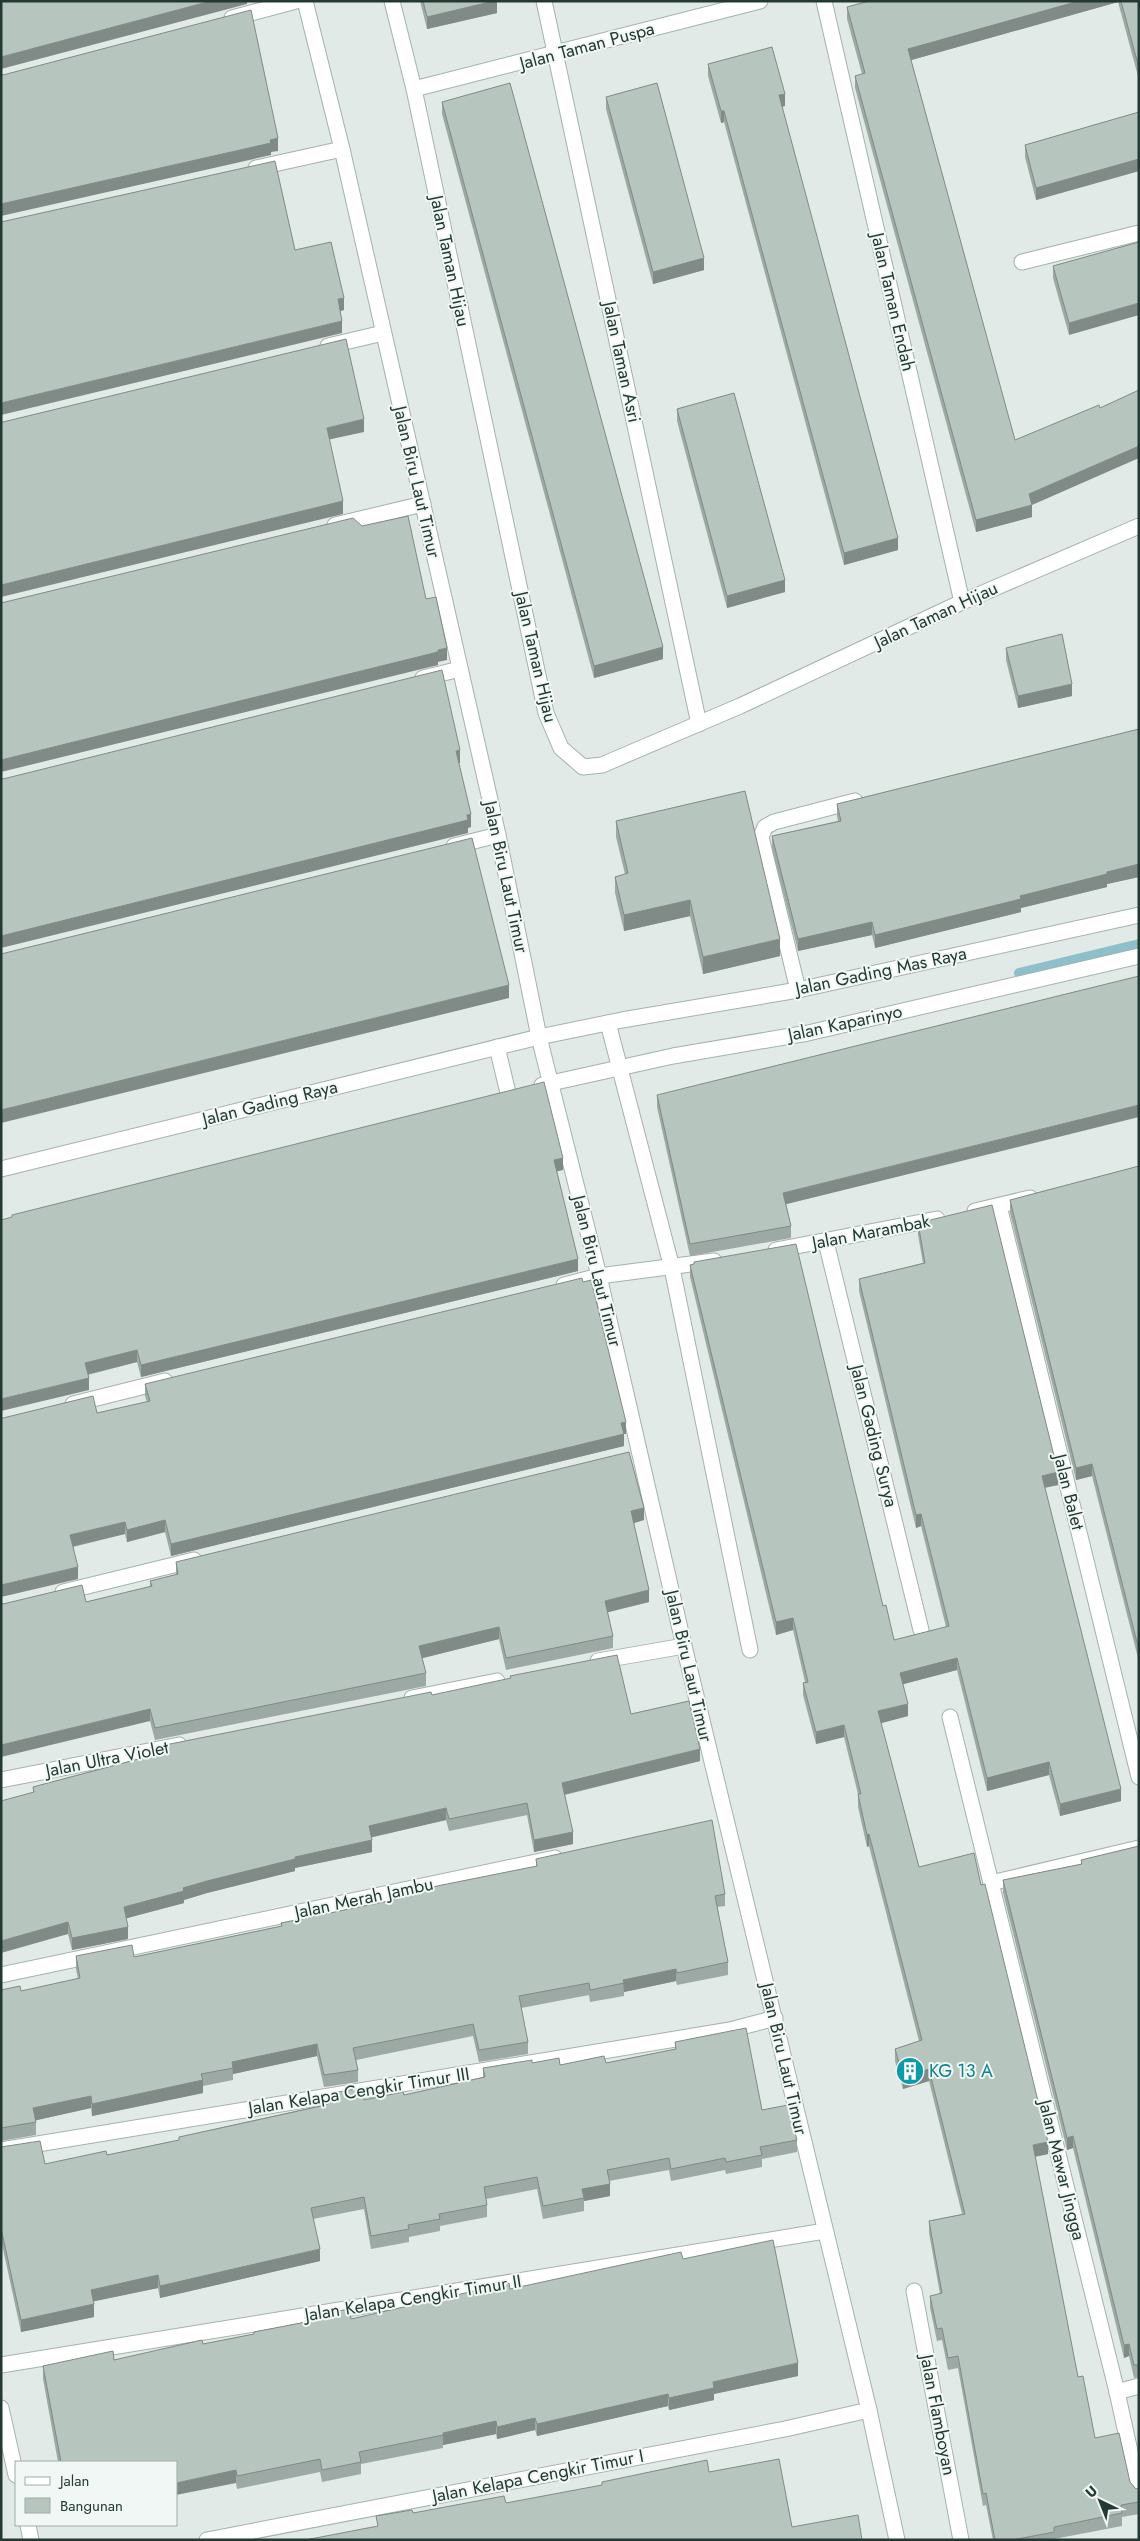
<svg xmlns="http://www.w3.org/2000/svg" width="1140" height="2541" viewBox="0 0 1140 2541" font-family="Jost,sans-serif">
<rect width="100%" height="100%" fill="#e1eae6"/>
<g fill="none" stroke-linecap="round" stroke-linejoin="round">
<polyline stroke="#8dc0cb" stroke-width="10" points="1019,973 1139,944"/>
<defs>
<g id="minor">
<polyline points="305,1 342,149 498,835 539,1037 599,1276 684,1646 869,2410 897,2540"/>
<polyline points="392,1 414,89 546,713 561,748 583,767 602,765 740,706 962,602 1139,526"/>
<polyline points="544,1 699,724"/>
<polyline points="824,1 962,602"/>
<polyline points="232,18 296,1"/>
<polyline points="414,89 760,1"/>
<polyline points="256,168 342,149"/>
<polyline points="1022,262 1139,233"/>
<polyline points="328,346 383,333"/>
<polyline points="335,525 423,504"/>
<polyline points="423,678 460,669"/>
<polyline points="454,846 498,835"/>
<polyline points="798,990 761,837 765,827 774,822 855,801"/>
<polyline points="608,1023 672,1268 750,1650"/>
<polyline points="497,1047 508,1093"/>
<polyline points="542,1085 673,1056 808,1033 1139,956"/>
<polyline points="1,1169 539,1037 622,1020 798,990 1139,915"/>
<polyline points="999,1206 1139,1777"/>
<polyline points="975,1211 1030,1198"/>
<polyline points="826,1242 921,1630"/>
<polyline points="776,1250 937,1219"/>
<polyline points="564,1285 599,1276 714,1261"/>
<polyline points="73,1404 165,1381"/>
<polyline points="63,1592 194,1560"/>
<polyline points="598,1661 684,1646"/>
<polyline points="412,1698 497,1681"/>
<polyline points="950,1717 991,1883"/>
<polyline points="1,1780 179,1745"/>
<polyline points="1139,1848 991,1883 1117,2392 1139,2492"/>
<polyline points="1,1975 555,1858"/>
<polyline points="1,2150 730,2030 775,2018"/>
<polyline points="914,2291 961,2540"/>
<polyline points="1,2365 825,2231"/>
<polyline points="1117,2392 1139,2386"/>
<polyline points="1,2408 16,2475"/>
<polyline points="28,2525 31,2540"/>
<polyline points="207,2540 785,2429 869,2410"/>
</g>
</defs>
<use href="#minor" stroke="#a4b2ad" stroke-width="17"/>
<use href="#minor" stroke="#fff" stroke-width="15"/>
</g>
<g fill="#9da9a4">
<polygon points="420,1 497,1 497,13 427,29"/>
<polygon points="869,1 1139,1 1139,80 1118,2 911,60 1032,505 1032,517 976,532 855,88 855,76 862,74 847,19 847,7"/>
<polygon points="708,64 785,106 782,107 898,550 844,565 724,122 721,123 708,76"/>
<polygon points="606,97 704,270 653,284 606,109"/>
<polygon points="442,102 663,659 594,678 442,114"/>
<polygon points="1139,112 1139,171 1036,200 1025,157 1025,145"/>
<polygon points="1139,242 1069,335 1053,278 1053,266"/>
<polygon points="677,409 785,592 727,608 677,421"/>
<polygon points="1006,648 1072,696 1018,708 1006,660"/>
<polygon points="1139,729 1139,877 1107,884 1107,887 1021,908 1021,912 875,948 872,935 798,951 772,849 772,836 838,821 837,816 837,804"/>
<polygon points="616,821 780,956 703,974 690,916 624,931 615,893 615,877 625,874 616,837"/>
<polygon points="657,1095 786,1204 791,1226 791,1238 690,1256 657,1107"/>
<polygon points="1139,1166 1139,1662 1092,1476 1076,1480 1010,1213 1010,1200"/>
<polygon points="563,1170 557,1171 578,1271 141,1377 137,1362 88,1375 89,1390 12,1217 12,1215"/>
<polygon points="918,1223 1058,1485 1045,1488 1121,1801 1060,1816 1049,1775 987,1791 957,1670 903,1684 908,1716 881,1723 919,1867 1048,2154 1035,2157 1078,2377 1095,2438 1136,2489 1139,2488 1139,2514 1122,2517 1122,2526 1054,2539 1054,2540 993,2540 986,2505 983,2506 958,2368 948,2370 942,2340 937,2341 930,2308 930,2296 940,2294 929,2233 929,2221 962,2214 929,2081 903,2089 895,2061 895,2049 919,2041 869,1846 867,1847 858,1807 858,1794 844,1737 816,1744 803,1695 803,1683 805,1682 793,1630 776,1635 690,1277 690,1265 694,1264 694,1262 883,1606 894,1640 946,1627 921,1526 916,1528 859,1291 859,1279 923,1263 918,1235"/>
<polygon points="145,1384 626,1434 624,1434 624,1446 171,1556 165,1532 127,1542 125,1534 73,1547 78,1579 3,1418 97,1413 147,1402 145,1396"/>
<polygon points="644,1520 633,1523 649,1602 607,1612 613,1636 613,1648 506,1670 499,1639 422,1658 426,1673 426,1686 155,1740 150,1721 3,1604 86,1602 150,1587 150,1581 176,1575 176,1562"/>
<polygon points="432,1695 631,1714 700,1761 565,1795 573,1844 534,1852 527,1815 449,1831 446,1820 371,1837 372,1852 295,1868 295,1871 207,1893 184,1900 184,1903 126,1918 128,1939 72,1950 68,1934 33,1792 33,1787 160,1753 160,1746"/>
<polygon points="1139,1846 1139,2377 1134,2378 1129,2356 1124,2358 1073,2148 1067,2150 1003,1893 1003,1880 1081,1864 1081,1860"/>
<polygon points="536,1859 725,1894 725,1906 717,1907 728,1962 728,1975 677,1985 676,1981 624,1992 624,1996 590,2002 589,1995 521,2008 528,2042 528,2054 479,2062 473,2036 356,2060 358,2070 358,2082 324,2087 317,2056 233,2074 233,2080 203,2086 203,2093 92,2116 91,2108 36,2120 36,2135 1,2141 1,1990 21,1991 78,1979 76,1969 76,1956 134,1957 281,1926 281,1923 397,1899 397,1894 536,1867"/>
<polygon points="675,2042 762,2110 797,2140 797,2152 762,2159 762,2167 726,2174 725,2170 671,2181 669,2170 609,2181 610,2196 584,2201 584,2211 543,2219 537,2189 486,2199 487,2205 487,2217 440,2226 440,2231 409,2237 409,2242 371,2249 364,2209 313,2219 320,2261 160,2298 158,2288 94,2301 94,2317 21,2332 1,2240 1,2147 45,2164 107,2155 179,2140 179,2137 327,2104 327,2094 364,2100 404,2095 483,2077 483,2068 532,2063 560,2065 606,2063 675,2049"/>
<polygon points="683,2259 798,2376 714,2394 714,2400 669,2410 668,2406 537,2436 535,2430 497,2439 496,2434 443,2445 443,2448 361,2464 361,2474 322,2482 320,2472 237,2489 236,2483 176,2462 58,2462 43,2379 43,2366 114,2360 203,2344 254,2334 254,2332 305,2322 305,2317 351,2319 510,2289"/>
<polygon points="1138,2430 1139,2430 1139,2448 1138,2442"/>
</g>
<g fill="#808a86">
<polygon points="211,1 247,1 247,4 1,69 1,57"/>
<polygon points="494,1 497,1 497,13 427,29 427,17"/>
<polygon points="1079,1 1118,1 1118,2 908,61 908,49"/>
<polygon points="785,94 785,106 779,107 779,95"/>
<polygon points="721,111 724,111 724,122 721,123"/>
<polygon points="278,138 278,151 271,152 271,155 1,216 1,204"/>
<polygon points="1139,159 1139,171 1036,200 1036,188"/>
<polygon points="704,258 704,270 653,284 653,272"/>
<polygon points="344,298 344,310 338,312 338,299"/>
<polygon points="1139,303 1139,315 1069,335 1069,323"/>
<polygon points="342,321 342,333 1,415 1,403"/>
<polygon points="364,419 364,432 327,440 327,428"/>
<polygon points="1139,446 1139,458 1032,505 1032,517 976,532 976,520 1029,494"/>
<polygon points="343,501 343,514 1,597 1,585"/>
<polygon points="898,538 898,550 844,565 844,553"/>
<polygon points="785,580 785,592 727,608 727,596"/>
<polygon points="663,647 663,659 594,678 594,666"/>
<polygon points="447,648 447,660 438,662 438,665 1,772 1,760"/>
<polygon points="1072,684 1072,696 1018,708 1018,696"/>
<polygon points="460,750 460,763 456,764 456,751"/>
<polygon points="471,814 471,827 468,828 468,833 1,948 1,936"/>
<polygon points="1139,864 1139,877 1107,884 1107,887 1021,908 1021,912 875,948 875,935 1020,896 1107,872"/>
<polygon points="690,900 690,916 624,931 624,915"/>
<polygon points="872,922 872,935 798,951 798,939"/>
<polygon points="780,939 780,956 703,974 703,957"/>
<polygon points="509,985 509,998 1,1123 1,1110"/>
<polygon points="1139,1105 1139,1117 783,1205 783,1193"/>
<polygon points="563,1158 563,1170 554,1172 554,1160"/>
<polygon points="578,1259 578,1271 141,1377 141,1365"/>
<polygon points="137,1350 137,1362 85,1375 85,1363"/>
<polygon points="89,1378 89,1390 1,1411 1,1399"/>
<polygon points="626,1422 626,1434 624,1434 624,1446 171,1556 171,1544"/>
<polygon points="1092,1464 1092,1476 1076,1480 1076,1468"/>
<polygon points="1058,1472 1058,1485 1042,1488 1042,1476"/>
<polygon points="644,1508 644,1520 631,1524 631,1511"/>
<polygon points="921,1514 921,1526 916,1528 916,1515"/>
<polygon points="165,1520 165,1532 127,1542 127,1530"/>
<polygon points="125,1522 125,1534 70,1547 70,1535"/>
<polygon points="78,1567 78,1579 1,1597 1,1585"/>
<polygon points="649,1590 649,1602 605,1613 605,1601"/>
<polygon points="793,1618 793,1630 776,1635 776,1622"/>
<polygon points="499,1627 499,1639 419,1659 419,1646"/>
<polygon points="957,1658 957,1670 900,1685 900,1673"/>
<polygon points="908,1704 908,1716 878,1724 878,1711"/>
<polygon points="150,1709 150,1721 1,1757 1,1745"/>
<polygon points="844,1725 844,1737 816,1744 816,1732"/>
<polygon points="700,1749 700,1761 562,1795 562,1783"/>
<polygon points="1049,1762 1049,1775 987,1791 987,1778"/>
<polygon points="1121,1789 1121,1801 1060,1816 1060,1804"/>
<polygon points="446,1808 446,1820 369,1838 369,1826"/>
<polygon points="573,1832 573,1844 534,1852 534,1840"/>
<polygon points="869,1834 869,1846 867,1847 867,1835"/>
<polygon points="372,1840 372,1852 295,1868 295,1871 207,1893 184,1900 184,1903 124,1919 124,1907 183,1888 295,1857"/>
<polygon points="68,1922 68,1934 1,1953 1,1941"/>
<polygon points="128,1927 128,1939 72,1950 72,1938"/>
<polygon points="676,1969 676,1981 624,1992 623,1980"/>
<polygon points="317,2044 317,2056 233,2074 232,2062"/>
<polygon points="929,2069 929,2081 903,2089 903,2077"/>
<polygon points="203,2080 203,2093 92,2116 92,2104"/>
<polygon points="91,2096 91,2108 33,2121 33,2108"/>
<polygon points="1073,2136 1073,2148 1067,2150 1067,2138"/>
<polygon points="1048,2142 1048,2154 1033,2157 1033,2145"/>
<polygon points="610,2184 610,2196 584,2201 582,2189"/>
<polygon points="320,2249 320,2261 160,2298 160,2286"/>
<polygon points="158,2275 158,2288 91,2302 91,2290"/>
<polygon points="94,2304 94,2317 21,2332 21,2320"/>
<polygon points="1129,2344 1129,2356 1124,2358 1124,2345"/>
<polygon points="798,2363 798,2376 714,2394 714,2400 669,2410 669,2398 713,2382"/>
<polygon points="668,2394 668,2406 537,2436 537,2424"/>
<polygon points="535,2418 535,2430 497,2439 497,2427"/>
<polygon points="496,2421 496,2434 443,2445 443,2433"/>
<polygon points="236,2470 236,2483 176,2495 176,2483"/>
</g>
<g fill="#b7c5bf" stroke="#808a86">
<polygon points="1,1 211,1 1,57"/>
<polygon points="423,1 494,1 427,17"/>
<polygon points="869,1 1079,1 908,49 1015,440 1099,405 1100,408 1139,390 1139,446 1029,494 1032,505 976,520 855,76 865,73 847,7"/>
<polygon points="1121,1 1139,1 1139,68"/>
<polygon points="251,10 278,138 270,140 271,143 1,204 1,75 3,75"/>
<polygon points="772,47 785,94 779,95 898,538 844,553 724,111 721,111 708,64"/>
<polygon points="510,83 663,647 594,666 442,102"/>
<polygon points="657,83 704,258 653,272 606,97"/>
<polygon points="1139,112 1139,159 1036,188 1025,145"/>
<polygon points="275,161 295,250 331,242 344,298 338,299 342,321 1,403 1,222"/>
<polygon points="1139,242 1139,303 1069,323 1053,266"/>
<polygon points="346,339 364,419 327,428 343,501 1,585 1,421 3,422"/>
<polygon points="734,393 785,580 727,596 677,409"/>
<polygon points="408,516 426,599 436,597 447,648 438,650 438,652 1,760 1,603 353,518 362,526"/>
<polygon points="1062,634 1072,684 1018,696 1006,648"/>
<polygon points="442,670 460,750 456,751 471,814 467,815 468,820 1,936 1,778 3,779"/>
<polygon points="1139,729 1139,864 1107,872 1107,874 1020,896 1021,899 875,935 872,922 798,939 772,836 841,821 837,804"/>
<polygon points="745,791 780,939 703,957 690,900 624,915 615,877 628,873 616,821"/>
<polygon points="472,838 509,985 1,1110 1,954"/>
<polygon points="1139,976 1139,1105 783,1193 791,1226 690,1244 657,1095"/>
<polygon points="544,1082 563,1158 554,1160 578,1259 141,1365 137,1350 85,1363 89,1378 1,1399 1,1220 12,1217 12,1215"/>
<polygon points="1139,1166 1139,1650 1092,1464 1076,1468 1010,1200"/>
<polygon points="992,1205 1058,1472 1042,1476 1121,1789 1060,1804 1049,1762 987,1778 957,1658 900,1673 908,1704 878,1711 919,1867 974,1853 981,1885 985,1884 1048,2142 1033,2145 1078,2377 1083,2376 1095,2438 1119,2433 1130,2482 1136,2489 1139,2488 1139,2502 1121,2505 1122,2513 1054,2527 1054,2532 1012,2540 995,2540 986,2493 983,2494 958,2356 948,2358 942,2328 937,2329 930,2296 942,2293 929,2221 965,2214 929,2069 903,2077 895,2049 922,2040 869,1834 867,1835 858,1794 861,1794 844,1725 816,1732 803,1683 808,1682 793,1618 776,1622 690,1265 694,1264 694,1262 796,1244 883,1606 886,1605 894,1640 949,1626 921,1514 916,1515 859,1279 925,1263 918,1223"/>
<polygon points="582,1278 583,1282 591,1280 626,1422 621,1423 624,1434 171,1544 165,1520 127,1530 125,1522 70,1535 78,1567 1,1585 1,1417 3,1418 93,1396 97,1413 150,1401 145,1384"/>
<polygon points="629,1452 644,1508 631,1511 649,1590 605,1601 613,1636 506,1658 499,1627 419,1646 426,1673 155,1728 150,1709 1,1745 1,1603 3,1604 82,1585 86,1602 152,1586 150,1581 178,1574 176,1562"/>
<polygon points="617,1655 631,1714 689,1701 700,1749 562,1783 573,1832 534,1840 527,1803 449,1819 446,1808 369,1826 372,1840 295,1857 295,1859 207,1881 183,1888 184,1891 124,1907 128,1927 72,1938 68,1922 1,1941 1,1801 34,1792 33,1787 161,1753 160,1746 431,1692 432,1695 511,1678 510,1676"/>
<polygon points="712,1820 725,1894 715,1896 728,1962 677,1973 676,1969 623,1980 624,1983 590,1990 589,1983 519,1996 528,2042 479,2050 473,2024 353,2048 358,2070 324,2075 317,2044 232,2062 233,2068 201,2074 203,2080 92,2104 91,2096 33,2108 36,2122 1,2128 1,1990 20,1986 21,1991 80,1978 76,1956 132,1945 134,1957 282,1926 281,1923 398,1899 397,1894 537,1866 536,1859"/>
<polygon points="1139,1846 1139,2365 1134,2365 1129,2344 1124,2345 1073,2136 1067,2138 1003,1880 1082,1864 1081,1860"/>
<polygon points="746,2028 762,2110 788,2105 797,2140 760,2147 762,2155 726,2162 725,2158 671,2169 669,2158 607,2170 610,2184 582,2189 584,2198 543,2206 537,2177 484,2187 487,2205 439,2214 440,2219 408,2225 409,2229 371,2236 364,2197 311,2208 320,2249 160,2286 158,2275 91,2290 94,2304 21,2320 1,2228 1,2147 40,2141 45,2164 106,2151 107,2155 179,2140 179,2137 326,2105 329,2103 327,2094 361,2088 364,2100 403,2092 404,2095 485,2077 483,2068 532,2060 532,2063 559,2058 560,2065 604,2056 606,2063 676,2049 675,2042"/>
<polygon points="773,2240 798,2363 713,2382 714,2388 669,2398 668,2394 537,2424 535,2418 497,2427 496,2421 443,2433 443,2435 359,2452 361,2462 322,2470 320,2459 237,2476 236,2470 176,2483 176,2462 61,2462 43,2366 113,2351 114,2360 202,2340 203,2344 254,2334 254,2332 306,2322 305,2317 349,2309 351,2319 509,2283 510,2289 681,2252 683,2259"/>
<polygon points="779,2459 792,2527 858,2515 862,2540 305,2540 378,2526 376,2516 412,2510 413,2513 504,2496 506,2503 602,2485 602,2482 707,2460 709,2472"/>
</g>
<defs>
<symbol id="building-disc" viewBox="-11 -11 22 22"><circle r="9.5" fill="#0f9aa8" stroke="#f1f7f4"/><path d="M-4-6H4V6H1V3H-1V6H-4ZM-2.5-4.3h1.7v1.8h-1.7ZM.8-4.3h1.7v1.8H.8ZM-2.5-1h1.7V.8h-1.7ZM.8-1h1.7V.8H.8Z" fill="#fff"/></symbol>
</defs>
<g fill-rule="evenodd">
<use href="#building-disc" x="894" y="2055" width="32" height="32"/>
</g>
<g text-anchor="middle" stroke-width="4" stroke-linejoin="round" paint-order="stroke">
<g font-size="18" fill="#233a34" stroke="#f1f7f4">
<text transform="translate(587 46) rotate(-15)" y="6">Jalan Taman Puspa</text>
<text transform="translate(450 261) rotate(78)" y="6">Jalan Taman Hijau</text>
<text transform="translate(893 302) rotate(77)" y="6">Jalan Taman Endah</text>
<text transform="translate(622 362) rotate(78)" y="6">Jalan Taman Asri</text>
<text transform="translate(417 482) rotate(77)" y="6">Jalan Biru Laut Timur</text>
<text transform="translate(936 615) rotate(-25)" y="6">Jalan Taman Hijau</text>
<text transform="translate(536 657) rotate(77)" y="6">Jalan Taman Hijau</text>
<text transform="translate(506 877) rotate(78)" y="6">Jalan Biru Laut Timur</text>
<text transform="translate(881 971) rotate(-12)" y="6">Jalan Gading Mas Raya</text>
<text transform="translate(845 1023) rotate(-12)" y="6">Jalan Kaparinyo</text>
<text transform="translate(270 1103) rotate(-14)" y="6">Jalan Gading Raya</text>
<text transform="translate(871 1232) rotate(-11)" y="6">Jalan Marambak</text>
<text transform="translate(597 1271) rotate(76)" y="6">Jalan Biru Laut Timur</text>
<text transform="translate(874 1436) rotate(76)" y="6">Jalan Gading Surya</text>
<text transform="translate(1069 1492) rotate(76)" y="6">Jalan Balet</text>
<text transform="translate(689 1666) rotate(77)" y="6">Jalan Biru Laut Timur</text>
<text transform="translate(107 1759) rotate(-11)" y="6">Jalan Ultra Violet</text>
<text transform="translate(364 1898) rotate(-12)" y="6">Jalan Merah Jambu</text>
<text transform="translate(784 2059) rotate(77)" y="6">Jalan Biru Laut Timur</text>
<text transform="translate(359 2091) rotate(-9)" y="6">Jalan Kelapa Cengkir Timur III</text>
<text transform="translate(1062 2170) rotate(76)" y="6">Jalan Mawar Jingga</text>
<text transform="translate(413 2298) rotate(-9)" y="6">Jalan Kelapa Cengkir Timur II</text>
<text transform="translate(938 2415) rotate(79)" y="6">Jalan Flamboyan</text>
<text transform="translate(538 2476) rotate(-11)" y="6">Jalan Kelapa Cengkir Timur I</text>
</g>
<g font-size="18" fill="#0d838f" stroke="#f1f7f4" text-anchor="start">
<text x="929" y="2077">KG 13 A</text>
</g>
</g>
<rect width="1140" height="2541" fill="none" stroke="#233a34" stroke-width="5"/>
<rect x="15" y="2461" width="162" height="65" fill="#f1f7f4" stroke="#9faba7"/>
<rect x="25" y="2477" width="25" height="8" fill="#ffffff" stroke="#9faba7"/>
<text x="60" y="2486" font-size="15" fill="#233a34">Jalan</text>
<rect x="25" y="2498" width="25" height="15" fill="#b7c5bf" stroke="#9faba7"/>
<text x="60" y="2511" font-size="15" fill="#233a34">Bangunan</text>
<g transform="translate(1100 2501) rotate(317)" stroke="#f1f7f4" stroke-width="4" paint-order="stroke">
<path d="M0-4L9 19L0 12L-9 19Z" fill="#233a34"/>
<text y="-8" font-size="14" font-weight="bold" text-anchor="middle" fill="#233a34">U</text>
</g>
</svg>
